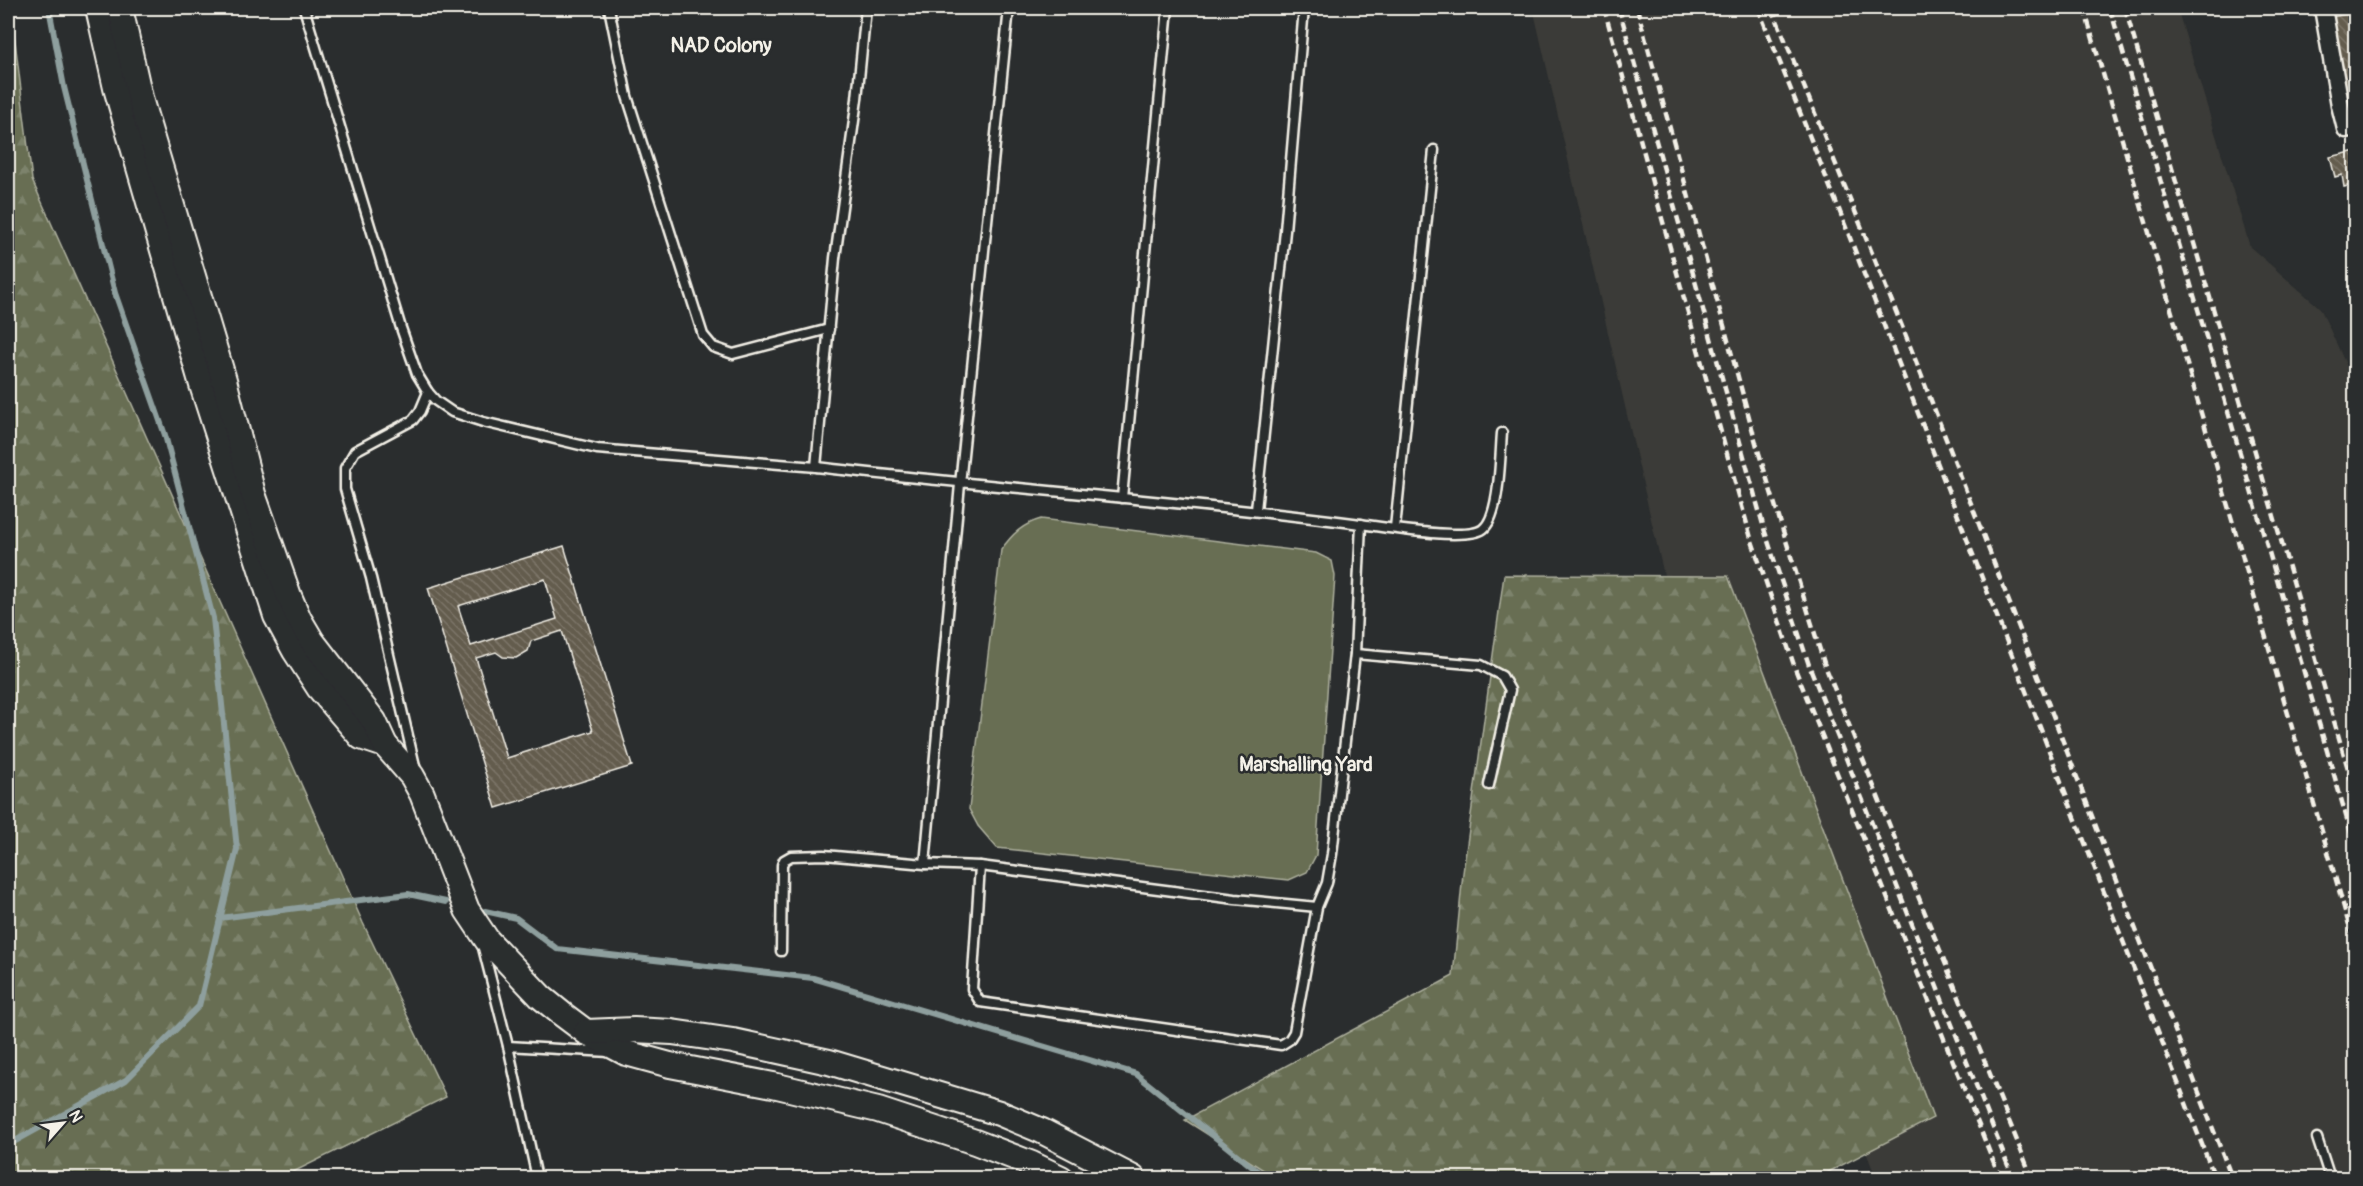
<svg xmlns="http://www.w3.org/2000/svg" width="2363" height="1186" viewBox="0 0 2363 1186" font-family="Pangolin,sans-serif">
<defs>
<pattern id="forest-firs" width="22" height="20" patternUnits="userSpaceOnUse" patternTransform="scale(1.5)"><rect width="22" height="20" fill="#676e53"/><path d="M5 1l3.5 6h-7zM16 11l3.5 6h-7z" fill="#7d836c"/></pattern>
<pattern id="building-back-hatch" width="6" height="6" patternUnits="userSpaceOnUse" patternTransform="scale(1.5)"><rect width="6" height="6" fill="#645c4d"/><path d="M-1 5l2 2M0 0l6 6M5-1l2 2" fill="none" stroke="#7b7467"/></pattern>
</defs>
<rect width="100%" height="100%" fill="#2a2d2e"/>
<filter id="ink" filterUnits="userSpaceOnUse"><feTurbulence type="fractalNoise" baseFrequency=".0167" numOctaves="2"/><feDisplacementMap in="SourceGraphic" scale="12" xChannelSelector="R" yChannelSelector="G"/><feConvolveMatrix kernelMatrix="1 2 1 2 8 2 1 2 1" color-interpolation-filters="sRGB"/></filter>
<g filter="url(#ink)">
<polygon fill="#3b3b37" points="1533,8 2177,8 2250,247 2320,308 2355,384 2355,1178 1876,1178 1691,692"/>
<g fill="url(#forest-firs)" stroke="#aeb09e" stroke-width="1.5">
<polygon points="8,8 11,8 32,180 363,923 446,1097 281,1178 8,1178"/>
<polygon points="1504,575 1728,576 1933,1118 1817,1178 1276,1178 1185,1120 1453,976 1463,873"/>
</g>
<path fill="#676e53" stroke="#aeb09e" stroke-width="1.5" d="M1041,519L1316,553L1332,561L1335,576L1316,855L1307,872L1289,880L997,848L978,826L969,809L1001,550C1012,534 1023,524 1041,519Z"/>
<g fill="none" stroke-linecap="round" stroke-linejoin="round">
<g stroke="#8e9f9e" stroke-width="6">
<polyline points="485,911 516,918 557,949 813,978 1136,1074 1266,1178"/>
<polyline points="220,918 408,894 446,902"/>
<polyline points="8,1145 126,1080 199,1006 237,849 213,618 165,435 115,293 64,87 49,8"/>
</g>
</g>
<g fill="url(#building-back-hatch)" stroke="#f4f1e8" stroke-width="1.5" fill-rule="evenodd">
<polygon points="2352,13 2356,29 2356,111 2348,113 2330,17"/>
<polygon points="2356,151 2356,184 2344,187 2342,175 2335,177 2330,157"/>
<path d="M564,546L632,766L496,808L428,588ZM545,579L557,619L471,646L458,606ZM562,631L593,731L507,758L476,658L496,652L503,657L516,658L528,651L531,641Z"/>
</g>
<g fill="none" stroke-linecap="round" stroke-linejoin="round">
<defs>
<g id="lane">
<polyline points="304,8 401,328 417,374 428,392 436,401 452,412 483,422 597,449 816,467"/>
<polyline points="609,8 627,96 703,335 713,347 733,354 829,329"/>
<path d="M866,8L857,99L835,258L816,467C995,488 1175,500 1353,523C1376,526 1467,542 1483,529C1500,516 1500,455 1502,433"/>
<polyline points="1122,498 1168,8"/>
<polyline points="1256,510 1285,231 1304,8"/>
<polyline points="1395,528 1434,150"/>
<polyline points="1355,654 1481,665 1502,676 1510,690 1489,785"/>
<polyline points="416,770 371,578 345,489 345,468 355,451 413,420 420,411 428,392"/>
<polyline points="925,864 960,484 1009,8"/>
<polyline points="980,866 972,989 980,1002 1281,1045 1289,1040 1294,1032 1317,907"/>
<polyline points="482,944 508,1046 537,1178"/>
<polyline points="781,951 782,865 784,860 791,856 824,855 925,864 980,866 1235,899 1317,907 1327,883 1332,854 1355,654 1361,524"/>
<polyline points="508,1046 609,1052"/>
<polyline points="2317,1138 2330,1178"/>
</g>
<polyline id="street" points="2323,8 2340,105 2346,129 2356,127"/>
<g id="secondary">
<polyline points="98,8 116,88 202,385 276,616 295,651 319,688 361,737 385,745"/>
<polyline points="120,8 141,102 224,380 253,494 289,596 299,619 312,641 374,721 385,745 412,776 422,794 467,910 487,940 541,997 562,1014 586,1032 626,1053 670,1065 773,1085 878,1110 975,1142 1032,1164 1061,1178"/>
<polyline points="586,1032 634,1030 672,1032 733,1041 829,1062 999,1113 1042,1131 1133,1178"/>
</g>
</defs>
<use href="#lane" stroke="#f4f1e8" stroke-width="13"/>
<use href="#street" stroke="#f4f1e8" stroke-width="21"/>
<use href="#secondary" stroke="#f4f1e8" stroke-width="28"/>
<use href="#lane" stroke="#2a2d2e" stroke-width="8"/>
<use href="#street" stroke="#2a2d2e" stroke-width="16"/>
<use href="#secondary" stroke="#2a2d2e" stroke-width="24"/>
<g stroke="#f4f1e8" stroke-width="4.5" stroke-dasharray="9 4.5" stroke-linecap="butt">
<polyline points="1604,8 1725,447 1751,538 1796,671 2000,1178"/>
<polyline points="1619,8 1765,532 1809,665 2013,1178"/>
<polyline points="1637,8 1758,450 1824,663 2032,1178"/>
<polyline points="1758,8 1838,207 2215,1178"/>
<polyline points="1772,8 1910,346 2232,1178"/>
<polyline points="2084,8 2356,949"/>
<polyline points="2110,8 2356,850"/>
<polyline points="2125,8 2356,796"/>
</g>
</g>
</g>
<g text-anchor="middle" stroke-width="5" stroke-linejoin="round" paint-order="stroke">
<g font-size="20" font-weight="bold" fill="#f4f1e8" stroke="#2a2d2e">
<text x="721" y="52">NAD Colony</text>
<text x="1306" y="771">Marshalling Yard</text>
</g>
</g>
<rect width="2363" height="1186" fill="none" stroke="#2a2d2e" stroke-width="30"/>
<rect x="15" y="15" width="2333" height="1156" fill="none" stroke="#f4f1e8" stroke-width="2" filter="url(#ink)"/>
<g transform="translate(63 1123) rotate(62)" stroke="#2a2d2e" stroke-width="4.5" paint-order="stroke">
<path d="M0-4.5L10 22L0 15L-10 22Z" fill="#f4f1e8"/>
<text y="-9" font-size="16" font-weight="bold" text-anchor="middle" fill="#f4f1e8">N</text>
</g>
</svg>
